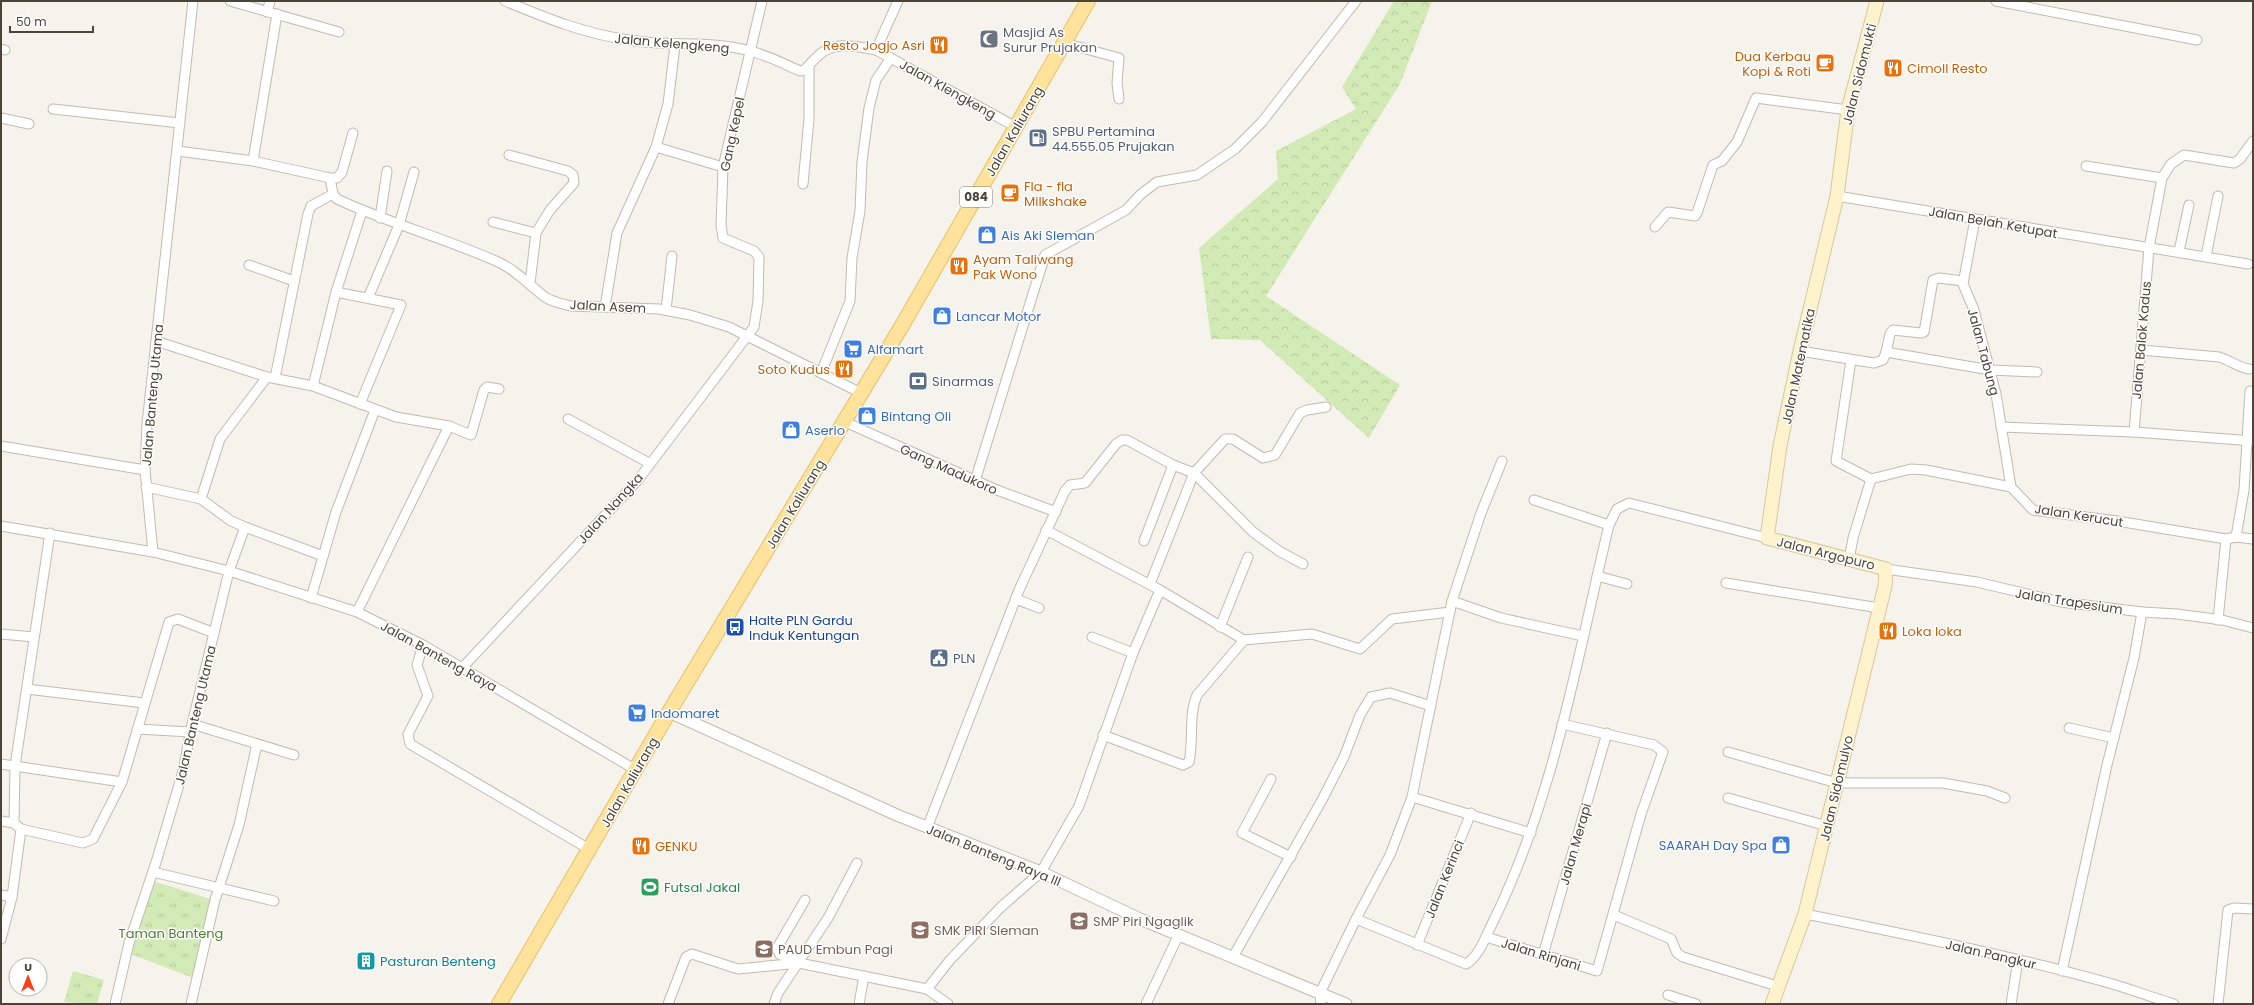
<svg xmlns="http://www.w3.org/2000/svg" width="2254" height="1005" viewBox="0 0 2254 1005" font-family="Poppins,sans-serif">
<defs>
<pattern id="forest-crowns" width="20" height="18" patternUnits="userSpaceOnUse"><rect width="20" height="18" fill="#d2eab5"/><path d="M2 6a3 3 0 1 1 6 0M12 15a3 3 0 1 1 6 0" fill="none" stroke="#b6ca9c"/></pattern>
<pattern id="park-tufts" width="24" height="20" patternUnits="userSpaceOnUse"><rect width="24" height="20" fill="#d2eab5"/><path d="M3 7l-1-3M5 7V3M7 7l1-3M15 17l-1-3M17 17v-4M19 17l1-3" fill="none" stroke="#b6ca9c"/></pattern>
</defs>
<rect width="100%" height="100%" fill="#f6f3ec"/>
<polygon fill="url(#forest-crowns)" points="1394,1 1432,1 1400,84 1266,296 1400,385 1369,438 1260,340 1211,339 1199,248 1278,179 1276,151 1356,109 1342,87"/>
<g fill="url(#park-tufts)">
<polygon points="153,881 214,900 196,979 128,953"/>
<polygon points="73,971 104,980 97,1004 64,1002"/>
</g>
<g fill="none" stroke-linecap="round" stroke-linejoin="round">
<defs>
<g id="minor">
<polyline points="230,1 339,32"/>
<path d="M505,1C546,18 585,34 629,40C669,47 711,40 750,51C767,55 784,64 800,71L804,70C809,66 812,61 817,57C832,40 857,46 876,50L1016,127"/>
<polyline points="1996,1 2197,40"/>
<polyline points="267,12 270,1"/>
<polyline points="1064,43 1119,58 1117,83 1119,99"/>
<polyline points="1,49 5,50"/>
<polyline points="876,50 898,1"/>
<polyline points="53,109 180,123"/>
<polyline points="1,118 29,124"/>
<polyline points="656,147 723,167"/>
<polyline points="178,151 253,161 330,178 337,178 342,172 353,133"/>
<polyline points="509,155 568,171 573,175 574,183 550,210 536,233 530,283"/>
<polyline points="253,161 277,14"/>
<polyline points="2086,166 2162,178"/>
<path d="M330,178L333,194L337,199C388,223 444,238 496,261C515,269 529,285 545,297C552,302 563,304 571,306L659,309L690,315L729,327L861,393"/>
<polyline points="803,184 809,119 809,66"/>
<polyline points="1837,196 2248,264"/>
<polyline points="380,218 387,171"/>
<polyline points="1975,219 1963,284 1974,310 1996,394 2011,487"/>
<polyline points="493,222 536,233"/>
<polyline points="1655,227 1668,212 1695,216 1697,213 1713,165 1722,161 1737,142 1756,98 1848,110"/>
<polyline points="2179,251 2189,205"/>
<polyline points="2206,256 2218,196"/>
<polyline points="249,265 294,281"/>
<polyline points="336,292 401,305 360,404"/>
<polyline points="368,298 399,225 414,172"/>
<polyline points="605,307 617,233 656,147 668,104 675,45"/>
<polyline points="666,310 672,256"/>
<polyline points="156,341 267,377 313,386 396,417 449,426 471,435 484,390 487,387 499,389"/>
<path d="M2141,350L2219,357C2230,360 2237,367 2249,369"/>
<polyline points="1800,351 1874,363 1883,360 1886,352 1990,370 2037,372"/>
<polyline points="1886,352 1890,334 1893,330 1921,333 1924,332 1933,280 1939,278 1963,281"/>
<polyline points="1851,360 1836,461 1871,479"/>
<polyline points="821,373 850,301 852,258 860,211 862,162 869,108 876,80 891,58"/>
<polyline points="275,378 308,214 311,206 333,194"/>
<polyline points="313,386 336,292 362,211"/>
<polyline points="568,419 649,463"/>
<polyline points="845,422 997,490 1056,512"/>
<polyline points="2001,427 2134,432 2253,441"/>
<polyline points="2134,432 2149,248 2162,178 2171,164 2184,155 2234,163 2240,159 2253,141"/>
<polyline points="1,446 145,470"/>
<path d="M1502,461L1481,513L1452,601L1412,797L1390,855L1356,919L1466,964C1478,958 1486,936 1492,924C1554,799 1577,659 1609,525L1617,509L1629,503L1767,538"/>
<polyline points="975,481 1045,255 1126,210 1141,194 1157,182 1197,175 1235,149 1262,122 1356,1"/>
<polyline points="146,487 201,499 220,439 267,377"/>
<polyline points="201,499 231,521 245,527 229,571 357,612 423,645 636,770"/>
<polyline points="1534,500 1609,525"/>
<polyline points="1,526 153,552"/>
<polyline points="245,527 323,556"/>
<polyline points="50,533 15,766 14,823 21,829 83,843 93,839 122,782 169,622 178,619 214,633"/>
<polyline points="2236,537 2244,490 2250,391"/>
<polyline points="1144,541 1173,465"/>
<polyline points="1849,560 1853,538 1871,479 1911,469 1926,470 2011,487 2033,510 2117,521 2226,539 2236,537 2253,539"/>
<polyline points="1886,569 1977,582 2061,602 2142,612 2177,614 2222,620 2253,628"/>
<polyline points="1597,576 1627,584"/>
<polyline points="1726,583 1879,608"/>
<polyline points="1150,584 1194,473 1225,439 1233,439 1263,458 1275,455 1300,413 1307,410 1326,407"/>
<polyline points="1160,590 1244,640"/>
<polyline points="311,598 336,512 375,410"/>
<polyline points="1016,599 1039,608"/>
<polyline points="1452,601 1501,618 1583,636"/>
<polyline points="357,612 449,426"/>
<polyline points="2218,620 2226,539"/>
<polyline points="1220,627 1248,557"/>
<polyline points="1,634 34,637"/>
<polyline points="1092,637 1133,653"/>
<polyline points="423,645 417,665 428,696 408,734 410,744 589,849"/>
<polyline points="462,668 638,480 754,327 758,301 759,257 754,251 723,238 721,225 723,167 762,1"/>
<polyline points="27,689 144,703"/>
<polyline points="192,724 294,755"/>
<polyline points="2069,728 2114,738"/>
<polyline points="137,729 191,732"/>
<path d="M1103,735L1183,765L1189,762C1194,740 1188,716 1197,695L1244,640L1312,634L1360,649L1392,619L1450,612"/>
<polyline points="1728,752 1837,783 1943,783 1987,791 2005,798"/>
<polyline points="1,764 122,782"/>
<polyline points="1271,779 1242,833 1291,857"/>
<polyline points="1412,797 1531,833"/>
<polyline points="1728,798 1827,826"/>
<polyline points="1,821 14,823"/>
<polyline points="927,828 1019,590 1065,491 1070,485 1085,483 1116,444 1122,440 1127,440 1173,465 1194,473 1253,532 1279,551 1303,564"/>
<polyline points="153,872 274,901"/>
<polyline points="1,895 12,897"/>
<path d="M1805,914C1909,935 2014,956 2116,985C2135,991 2154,998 2174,1004"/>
<polyline points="1614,915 1671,939 1677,953 1683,957 1777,986"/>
<polyline points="1486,937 1597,971 1641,814 1663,752 1654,745 1562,724"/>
<polyline points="1,939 12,897 21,829"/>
<polyline points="1417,945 1471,813"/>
<polyline points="1543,955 1607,733"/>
<polyline points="1233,957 1322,800 1344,757 1360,715 1371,697 1390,693 1431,706"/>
<polyline points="800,960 780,955 777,948 805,900"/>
<polyline points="2062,971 2107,765 2134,658 2142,612"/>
<polyline points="927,989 948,1004"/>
<polyline points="1668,995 1696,1004"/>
<polyline points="115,1004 129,943 157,859 183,771 192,724 229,571 153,552 145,470 147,424 193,1"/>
<polyline points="191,1004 215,900 239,825 257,744"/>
<polyline points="668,1004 686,957 692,954 738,969 799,963 927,989 950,960 1001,907 1041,872 1079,806 1133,653 1160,590 1046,530"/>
<polyline points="774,1004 778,993 828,918 857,863"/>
<polyline points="859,1004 864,976"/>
<polyline points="1146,1004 1179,934"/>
<polyline points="1321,1004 1320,993 1356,919"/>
<polyline points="2011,1004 2018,960"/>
<polyline points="2218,1004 2228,910 2234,908 2253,909"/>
</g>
<polyline id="tertiary" points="669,712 899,816 1041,872 1140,919 1346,1004"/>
<polyline id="secondary" points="1772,1004 1805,914 1885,586 1886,569 1767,538 1780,446 1800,351 1837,196 1848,110 1877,1"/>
<polyline id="primary" points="499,1004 669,712 903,324 1088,1"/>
</defs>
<use href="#minor" stroke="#c2bbae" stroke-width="11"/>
<use href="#tertiary" stroke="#c2bbae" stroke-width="13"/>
<use href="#secondary" stroke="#d6c79b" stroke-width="15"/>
<use href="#primary" stroke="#e6c16a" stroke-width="16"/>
<use href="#minor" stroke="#fff" stroke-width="9"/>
<use href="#tertiary" stroke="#fff" stroke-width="11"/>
<use href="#secondary" stroke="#fff3cd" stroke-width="13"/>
<use href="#primary" stroke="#ffe39c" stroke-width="14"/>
</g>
<defs>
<symbol id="mosque-square" viewBox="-11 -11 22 22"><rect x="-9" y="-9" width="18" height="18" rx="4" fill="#6b7280" stroke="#fff"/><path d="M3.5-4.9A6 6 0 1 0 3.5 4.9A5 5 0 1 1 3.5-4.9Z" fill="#fff"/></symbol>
<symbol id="restaurant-square" viewBox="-11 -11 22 22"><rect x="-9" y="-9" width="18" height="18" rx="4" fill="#e8710a" stroke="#fff"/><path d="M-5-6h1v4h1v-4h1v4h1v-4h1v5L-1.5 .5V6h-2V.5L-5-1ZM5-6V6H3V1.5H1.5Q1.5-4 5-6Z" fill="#fff"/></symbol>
<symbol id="cafe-square" viewBox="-11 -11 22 22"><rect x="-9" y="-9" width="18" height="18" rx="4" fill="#e8710a" stroke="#fff"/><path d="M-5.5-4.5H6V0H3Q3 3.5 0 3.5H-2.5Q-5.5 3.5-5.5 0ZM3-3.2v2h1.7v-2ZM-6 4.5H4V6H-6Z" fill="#fff"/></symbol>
<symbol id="fuel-square" viewBox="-11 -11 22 22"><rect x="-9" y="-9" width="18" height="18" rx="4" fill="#5c6f8a" stroke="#fff"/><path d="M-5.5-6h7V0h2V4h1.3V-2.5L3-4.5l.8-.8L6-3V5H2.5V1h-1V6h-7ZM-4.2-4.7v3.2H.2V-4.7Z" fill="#fff"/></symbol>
<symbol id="shop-square" viewBox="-11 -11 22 22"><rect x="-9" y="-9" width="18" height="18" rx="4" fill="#3f7fe0" stroke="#fff"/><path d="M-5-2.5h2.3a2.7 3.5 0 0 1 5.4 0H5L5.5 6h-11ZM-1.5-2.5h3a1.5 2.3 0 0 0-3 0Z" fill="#fff"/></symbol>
<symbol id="supermarket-square" viewBox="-11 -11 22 22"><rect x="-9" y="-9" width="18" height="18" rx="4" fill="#3f7fe0" stroke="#fff"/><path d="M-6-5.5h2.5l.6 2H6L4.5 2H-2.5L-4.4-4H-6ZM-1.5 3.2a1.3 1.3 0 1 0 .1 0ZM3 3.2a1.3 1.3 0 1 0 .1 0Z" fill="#fff"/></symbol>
<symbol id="bank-square" viewBox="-11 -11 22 22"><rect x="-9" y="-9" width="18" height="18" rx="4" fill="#5c6f8a" stroke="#fff"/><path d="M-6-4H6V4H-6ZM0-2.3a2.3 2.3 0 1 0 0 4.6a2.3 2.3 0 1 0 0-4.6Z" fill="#fff"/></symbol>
<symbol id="bus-square" viewBox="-11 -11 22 22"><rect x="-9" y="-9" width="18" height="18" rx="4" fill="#1a4fb4" stroke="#fff"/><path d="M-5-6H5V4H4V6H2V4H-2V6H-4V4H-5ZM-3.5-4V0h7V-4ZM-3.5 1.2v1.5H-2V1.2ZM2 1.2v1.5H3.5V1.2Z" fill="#fff"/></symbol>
<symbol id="civic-square" viewBox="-11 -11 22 22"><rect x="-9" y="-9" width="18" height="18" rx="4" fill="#5c6f8a" stroke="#fff"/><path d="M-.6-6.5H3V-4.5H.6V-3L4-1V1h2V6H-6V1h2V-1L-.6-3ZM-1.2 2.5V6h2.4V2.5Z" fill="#fff"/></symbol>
<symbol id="stadium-square" viewBox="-11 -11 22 22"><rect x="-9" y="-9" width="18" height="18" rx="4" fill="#2e9e5b" stroke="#fff"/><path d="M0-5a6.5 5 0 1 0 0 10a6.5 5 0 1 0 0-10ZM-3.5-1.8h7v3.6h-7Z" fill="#fff"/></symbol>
<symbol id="school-square" viewBox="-11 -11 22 22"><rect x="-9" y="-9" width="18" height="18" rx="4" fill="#8d6e63" stroke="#fff"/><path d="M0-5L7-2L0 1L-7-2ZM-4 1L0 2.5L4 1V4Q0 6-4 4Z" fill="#fff"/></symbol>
<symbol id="building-square" viewBox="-11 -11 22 22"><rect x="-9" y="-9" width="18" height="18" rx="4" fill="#0f9aa8" stroke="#fff"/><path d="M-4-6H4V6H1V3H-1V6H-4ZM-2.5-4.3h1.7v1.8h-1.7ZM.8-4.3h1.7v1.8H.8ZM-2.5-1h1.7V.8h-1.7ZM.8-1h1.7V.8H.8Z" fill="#fff"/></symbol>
</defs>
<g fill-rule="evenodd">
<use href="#mosque-square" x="978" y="28" width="22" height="22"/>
<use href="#restaurant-square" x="928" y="34" width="22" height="22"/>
<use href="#cafe-square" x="1814" y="52" width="22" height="22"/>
<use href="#restaurant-square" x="1882" y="57" width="22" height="22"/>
<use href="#fuel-square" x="1027" y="127" width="22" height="22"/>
<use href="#cafe-square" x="999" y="182" width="22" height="22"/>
<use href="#shop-square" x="976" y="224" width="22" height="22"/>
<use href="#restaurant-square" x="948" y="255" width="22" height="22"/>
<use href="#shop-square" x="931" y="305" width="22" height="22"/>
<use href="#supermarket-square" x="842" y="338" width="22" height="22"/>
<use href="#restaurant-square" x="833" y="358" width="22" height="22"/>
<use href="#bank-square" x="907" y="370" width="22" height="22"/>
<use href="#shop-square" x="856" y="405" width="22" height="22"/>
<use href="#shop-square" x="780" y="419" width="22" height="22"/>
<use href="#bus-square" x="724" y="616" width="22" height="22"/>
<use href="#restaurant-square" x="1877" y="620" width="22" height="22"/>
<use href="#civic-square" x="928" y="647" width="22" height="22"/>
<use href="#supermarket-square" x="626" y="702" width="22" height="22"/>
<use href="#shop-square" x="1770" y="834" width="22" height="22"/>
<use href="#restaurant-square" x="630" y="835" width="22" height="22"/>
<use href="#stadium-square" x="639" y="876" width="22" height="22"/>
<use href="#school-square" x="1068" y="910" width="22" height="22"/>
<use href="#school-square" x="909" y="919" width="22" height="22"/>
<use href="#school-square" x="753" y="938" width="22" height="22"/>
<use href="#building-square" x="355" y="950" width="22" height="22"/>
</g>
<g text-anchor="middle" stroke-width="3" stroke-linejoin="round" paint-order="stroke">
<rect fill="#fff" stroke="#817c74" stroke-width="1" x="960" y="187" width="32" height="20" rx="3"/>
<g font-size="12" font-weight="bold" fill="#4b4439">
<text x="976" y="201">084</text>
</g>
<g font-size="13" fill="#5b616d" stroke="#fff" text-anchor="start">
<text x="1003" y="37">Masjid As<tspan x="1003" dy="15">Surur Prujakan</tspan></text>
</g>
<g font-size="13" fill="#4b4439" stroke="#fff">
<text transform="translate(672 43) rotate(5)" y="5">Jalan Kelengkeng</text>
<text transform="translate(1859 74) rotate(-76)" y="5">Jalan Sidomukti</text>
<text transform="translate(948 89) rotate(29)" y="5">Jalan Klengkeng</text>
<text transform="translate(1014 131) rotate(-60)" y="5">Jalan Kaliurang</text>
<text transform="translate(732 134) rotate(-78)" y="5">Gang Kepel</text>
<text transform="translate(1993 222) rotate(10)" y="5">Jalan Belah Ketupat</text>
<text transform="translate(608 306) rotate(3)" y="5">Jalan Asem</text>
<text transform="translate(2141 340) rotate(-85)" y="5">Jalan Balok Kadus</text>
<text transform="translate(1984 352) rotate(75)" y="5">Jalan Tabung</text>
<text transform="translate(1798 366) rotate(-78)" y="5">Jalan Matematika</text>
<text transform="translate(152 395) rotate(-85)" y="5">Jalan Banteng Utama</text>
<text transform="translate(949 469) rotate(24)" y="5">Gang Madukoro</text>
<text transform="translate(795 504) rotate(-59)" y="5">Jalan Kaliurang</text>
<text transform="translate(610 508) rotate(-48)" y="5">Jalan Nangka</text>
<text transform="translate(2079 515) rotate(9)" y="5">Jalan Kerucut</text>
<text transform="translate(1826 553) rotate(14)" y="5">Jalan Argopuro</text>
<text transform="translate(2069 601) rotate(9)" y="5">Jalan Trapesium</text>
<text transform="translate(439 656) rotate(29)" y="5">Jalan Banteng Raya</text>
<text transform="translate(195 715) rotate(-77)" y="5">Jalan Banteng Utama</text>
<text transform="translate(629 782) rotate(-60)" y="5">Jalan Kaliurang</text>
<text transform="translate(1836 788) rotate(-77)" y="5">Jalan Sidomulyo</text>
<text transform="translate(1575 844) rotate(-74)" y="5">Jalan Merapi</text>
<text transform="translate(994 855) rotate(22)" y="5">Jalan Banteng Raya III</text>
<text transform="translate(1444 879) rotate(-68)" y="5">Jalan Kerinci</text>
<text transform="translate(1541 954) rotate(17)" y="5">Jalan Rinjani</text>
<text transform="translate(1991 954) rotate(13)" y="5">Jalan Pangkur</text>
</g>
<g font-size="13" fill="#c56008" stroke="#fff" text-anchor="start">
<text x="925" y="50" text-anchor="end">Resto Jogjo Asri</text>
<text x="1811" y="61" text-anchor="end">Dua Kerbau<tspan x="1811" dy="15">Kopi &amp; Roti</tspan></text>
<text x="1907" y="73">Cimoll Resto</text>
<text x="1024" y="191">Fla - fla<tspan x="1024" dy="15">Milkshake</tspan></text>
<text x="973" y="264">Ayam Taliwang<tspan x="973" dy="15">Pak Wono</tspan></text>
<text x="830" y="374" text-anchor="end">Soto Kudus</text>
<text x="1902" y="636">Loka loka</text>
<text x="655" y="851">GENKU</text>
</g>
<g font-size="13" fill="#4e5e75" stroke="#fff" text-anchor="start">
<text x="1052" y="136">SPBU Pertamina<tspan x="1052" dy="15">44.555.05 Prujakan</tspan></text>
<text x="932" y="386">Sinarmas</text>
<text x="953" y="663">PLN</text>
</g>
<g font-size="13" fill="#366cbe" stroke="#fff" text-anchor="start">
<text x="1001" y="240">Ais Aki Sleman</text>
<text x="956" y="321">Lancar Motor</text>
<text x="867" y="354">Alfamart</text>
<text x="881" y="421">Bintang Oli</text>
<text x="805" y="435">Aserio</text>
<text x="651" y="718">Indomaret</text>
<text x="1767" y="850" text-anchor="end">SAARAH Day Spa</text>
</g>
<g font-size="13" fill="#164399" stroke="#fff" text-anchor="start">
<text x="749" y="625">Halte PLN Gardu<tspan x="749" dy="15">Induk Kentungan</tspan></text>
</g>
<g font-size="13" fill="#27864d" stroke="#fff" text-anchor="start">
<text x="664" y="892">Futsal Jakal</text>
</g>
<g font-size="13" fill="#785e54" stroke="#fff" text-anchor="start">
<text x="1093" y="926">SMP Piri Ngaglik</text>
<text x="934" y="935">SMK PIRI Sleman</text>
<text x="778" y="954">PAUD Embun Pagi</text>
</g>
<g font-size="13" fill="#4a7f2a" stroke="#fff">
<text x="171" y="938">Taman Banteng</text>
</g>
<g font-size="13" fill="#0d838f" stroke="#fff" text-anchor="start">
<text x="380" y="966">Pasturan Benteng</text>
</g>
</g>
<rect width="2254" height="1005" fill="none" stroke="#4b4439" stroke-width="4"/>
<g transform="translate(28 977)"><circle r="19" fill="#ffffff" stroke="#b7b4b0"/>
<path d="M0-3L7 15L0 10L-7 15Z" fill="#fc3f1d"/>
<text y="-6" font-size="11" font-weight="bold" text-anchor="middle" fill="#4b4439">U</text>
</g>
<path d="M10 26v6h83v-6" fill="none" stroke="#4b4439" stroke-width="2"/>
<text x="16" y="26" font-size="12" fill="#4b4439" stroke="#ffffff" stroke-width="3" paint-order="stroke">50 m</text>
</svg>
